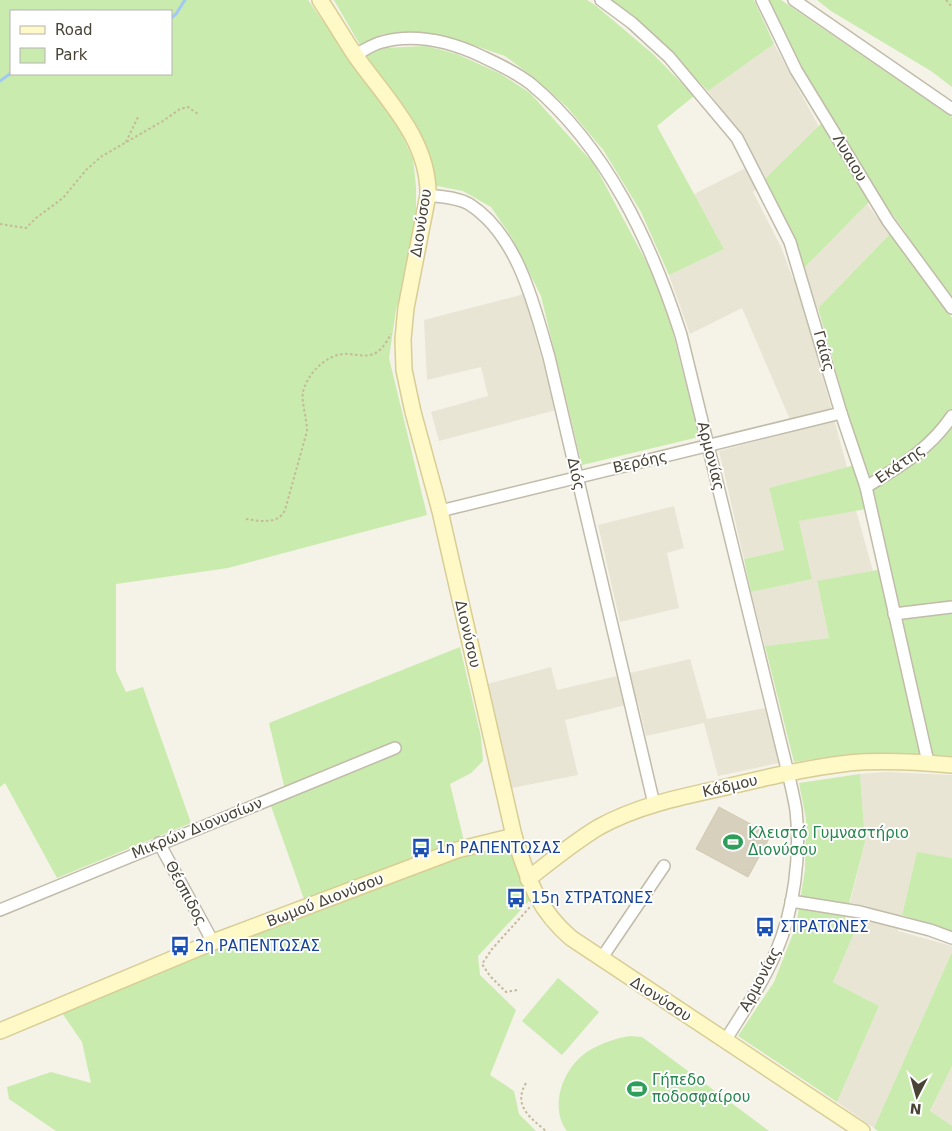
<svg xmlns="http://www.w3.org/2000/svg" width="952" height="1131" viewBox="0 0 952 1131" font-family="'DejaVu Sans',sans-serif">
<rect width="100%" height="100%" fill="#f5f2e8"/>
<g fill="#e9e5d5">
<polygon points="774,44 819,127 753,192 781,247 793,279 867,204 890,234 807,319 847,467 769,488 784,550 744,559 719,451 795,431 742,308 690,334 669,275 724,249 694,194 756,163 742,137 708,91"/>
<polygon points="524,294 556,410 439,441 431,412 488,396 481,367 427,380 424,320"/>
<polygon points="674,506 684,548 667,553 679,608 620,622 598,525"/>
<polygon points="856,510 873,571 817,582 829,638 765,646 751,592 812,579 799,521"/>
<polygon points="690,659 707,719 766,708 779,763 718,776 704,723 646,736 638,702 565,720 578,775 512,788 487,684 551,667 557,690"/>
<polygon points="886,772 952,775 952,858 917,853 898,931 952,946 952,952 874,1128 837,1102 879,1006 833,982 866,906 850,903 865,842 860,774"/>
<polygon points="952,1066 952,1126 930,1112"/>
</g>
<g fill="#c9ebae" fill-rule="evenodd">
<path d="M0,0H308L348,57L395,120L413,159L416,186V212L410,259L396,310L389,358L427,515L228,568L116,584V671L126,692L143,687L191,823L57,878L5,783L0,787ZM11,11H171V74H11Z"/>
<polygon points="334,0 587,0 595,5 654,55 694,96 657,126 724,249 669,275 641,212 604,151 567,107 532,76 505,56 461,41 418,32 383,34 360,45"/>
<polygon points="610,0 754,0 774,44 708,91 643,24"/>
<polygon points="768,0 781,0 952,117 952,302 901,226 878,195 867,204 804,268 787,225 765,179 829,116 797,60"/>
<polygon points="817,0 952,0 952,87 931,71 831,11"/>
<polygon points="426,46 457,54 501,74 530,93 594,164 648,265 669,317 699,437 582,465 541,296 512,238 491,207 463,191 432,185 432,165 427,148 363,57 383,48"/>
<polygon points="890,234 952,318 952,756 904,754 842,755 794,762 765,646 829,638 817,581 888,568 872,508 799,521 812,579 751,592 744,559 784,550 769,488 862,463 818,308"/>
<polygon points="460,647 481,737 483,761 471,773 450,784 464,841 304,899 271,806 287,798 269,723"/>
<polygon points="860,774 865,842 845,919 859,922 833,982 879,1006 837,1102 738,1036 774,982 796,926 805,870 806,819 799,783"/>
<polygon points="512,846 530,900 478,956 480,975 516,1010 490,1075 514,1091 519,1114 536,1131 56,1131 9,1099 7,1087 51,1072 91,1083 82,1042 60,1010 461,855"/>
<polygon points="917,852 952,858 952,931 902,915"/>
<polygon points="952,952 952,1066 930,1111 952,1126 952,1131 878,1131 874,1128"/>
<polygon points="558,978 599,1012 562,1055 522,1021"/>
<path d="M630,1036L642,1037L769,1131H567C548,1106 564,1065 590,1050C602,1043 616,1038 630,1036Z"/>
</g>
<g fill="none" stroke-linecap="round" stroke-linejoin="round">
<g stroke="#a0c9f5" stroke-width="3">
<polyline points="171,18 176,14 185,0"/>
<polyline points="0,81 11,73"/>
</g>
</g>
<polygon fill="#d7d0bc" stroke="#d2c9af" points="719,807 771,835 748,877 696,849"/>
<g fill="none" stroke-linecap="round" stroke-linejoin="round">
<defs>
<g id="street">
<polyline points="601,0 632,23 669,57 737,138 790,242 841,413 866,487 928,762"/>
<polyline points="762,0 796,70 888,221 952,308"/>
<polyline points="794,0 952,109"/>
<path d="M355,55C363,51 373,44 382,42C416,33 451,42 481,56C498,64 516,72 531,84C607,148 651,242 681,335L788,773C791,785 794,798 796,810C801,856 794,910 776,952C763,983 743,1012 725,1041"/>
<path d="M428,195C441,197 457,197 469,204C518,235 534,305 549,357L654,804"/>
<path d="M866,487C900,466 929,450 952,416"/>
<polyline points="440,511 841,413"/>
<polyline points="894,614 952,607"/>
<polyline points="159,843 213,942"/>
<polyline points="791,901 860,912 930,930 952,938"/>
<polyline points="0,910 395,748"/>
<polyline points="601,959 664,866"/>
</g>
<g id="secondary">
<path d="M320,0C332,18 343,37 355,55C385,98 429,139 428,195L406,308L403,339L404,370L413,412L440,511L514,836C528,878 536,908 571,938L862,1131"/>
<path d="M528,879C551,861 574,842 599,827C637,806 680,797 722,788C764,778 806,768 849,763C883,760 918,762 952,765"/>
<polyline points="0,1031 213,942 457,850 514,836"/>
</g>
</defs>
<use href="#street" stroke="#c1bba9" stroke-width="14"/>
<use href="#secondary" stroke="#d8cd95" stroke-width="18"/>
<g stroke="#c4ba9a" stroke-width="2" stroke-dasharray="2.5 2.5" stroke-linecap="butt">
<polyline points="946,0 952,7"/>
<polyline points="126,142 138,117"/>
<polyline points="0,224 26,228 36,218 63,198 86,170 102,156 163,121 180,109 188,107 198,114"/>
<path d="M246,519C260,521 278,525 285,510L307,431C307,418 301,402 303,392C307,374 325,356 343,354C353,353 363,358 373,354C382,351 387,341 391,334"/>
<polyline points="517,990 506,992 490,976 482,964 492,949 530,907"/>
<path d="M526,1083C513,1105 529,1117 546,1131"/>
</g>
<use href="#street" stroke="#fff" stroke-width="11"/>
<use href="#secondary" stroke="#fff8c7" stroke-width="15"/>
</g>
<defs>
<symbol id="stadium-bare" viewBox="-9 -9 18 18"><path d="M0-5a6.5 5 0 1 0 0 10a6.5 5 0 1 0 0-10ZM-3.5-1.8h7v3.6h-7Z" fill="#2e9e5b" stroke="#fff" stroke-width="2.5" paint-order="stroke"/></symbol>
<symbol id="bus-bare" viewBox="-9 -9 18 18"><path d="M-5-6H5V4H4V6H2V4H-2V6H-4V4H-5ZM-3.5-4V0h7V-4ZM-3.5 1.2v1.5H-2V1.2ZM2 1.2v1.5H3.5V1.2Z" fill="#1a4fb4" stroke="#fff" stroke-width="2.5" paint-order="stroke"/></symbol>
</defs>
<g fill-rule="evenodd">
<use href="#stadium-bare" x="719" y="828" width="28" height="28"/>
<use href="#bus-bare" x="407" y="834" width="28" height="28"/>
<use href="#bus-bare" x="502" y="884" width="28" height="28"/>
<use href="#bus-bare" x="751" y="913" width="28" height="28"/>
<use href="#bus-bare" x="166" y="932" width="28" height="28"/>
<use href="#stadium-bare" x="623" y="1075" width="28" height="28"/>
</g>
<g text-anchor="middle" stroke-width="4" stroke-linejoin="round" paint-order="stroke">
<g font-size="15" fill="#494336" stroke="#fff">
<text transform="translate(850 158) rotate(59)" y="5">Λυαιου</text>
<text transform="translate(421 223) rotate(-81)" y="5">Διονύσου</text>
<text transform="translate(824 351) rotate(74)" y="5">Γαίας</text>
<text transform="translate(711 456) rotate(76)" y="5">Αρμονίας</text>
<text transform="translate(640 462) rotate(-13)" y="5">Βερόης</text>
<text transform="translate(900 464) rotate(-35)" y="5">Εκάτης</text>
<text transform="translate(576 474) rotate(77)" y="5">Διός</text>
<text transform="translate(468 634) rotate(77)" y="5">Διονύσου</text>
<text transform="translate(730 786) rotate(-13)" y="5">Κάδμου</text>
<text transform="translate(197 828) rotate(-22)" y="5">Μικρών Διονυσίων</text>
<text transform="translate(186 893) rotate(62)" y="5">Θέσπιδος</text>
<text transform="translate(325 900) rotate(-21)" y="5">Βωμού Διονύσου</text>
<text transform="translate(760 979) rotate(-62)" y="5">Αρμονίας</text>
<text transform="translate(661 999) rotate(33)" y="5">Διονύσου</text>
</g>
<g font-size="15" fill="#27864d" stroke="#fff" text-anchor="start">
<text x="748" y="838">Κλειστό Γυμναστήριο<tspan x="748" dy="17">Διονύσου</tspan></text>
<text x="652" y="1085">Γήπεδο<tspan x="652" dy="17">ποδοσφαίρου</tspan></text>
</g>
<g font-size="15" fill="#164399" stroke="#fff" text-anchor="start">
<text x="436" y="853">1η ΡΑΠΕΝΤΩΣΑΣ</text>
<text x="531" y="903">15η ΣΤΡΑΤΩΝΕΣ</text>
<text x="780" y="932">ΣΤΡΑΤΩΝΕΣ</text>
<text x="195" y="951">2η ΡΑΠΕΝΤΩΣΑΣ</text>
</g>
</g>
<rect x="10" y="10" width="162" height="65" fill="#ffffff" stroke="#b6b4af"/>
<rect x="20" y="26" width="25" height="8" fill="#fff8c7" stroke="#b6b4af"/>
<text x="55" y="35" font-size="15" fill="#494336">Road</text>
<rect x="20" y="48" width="25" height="15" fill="#c9ebae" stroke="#b6b4af"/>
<text x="55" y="60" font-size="15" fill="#494336">Park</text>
<g transform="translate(917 1096) rotate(186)" stroke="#ffffff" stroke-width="4" paint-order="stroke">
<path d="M0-4L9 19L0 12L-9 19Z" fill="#494336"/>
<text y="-8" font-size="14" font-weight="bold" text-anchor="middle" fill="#494336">N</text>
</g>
</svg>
